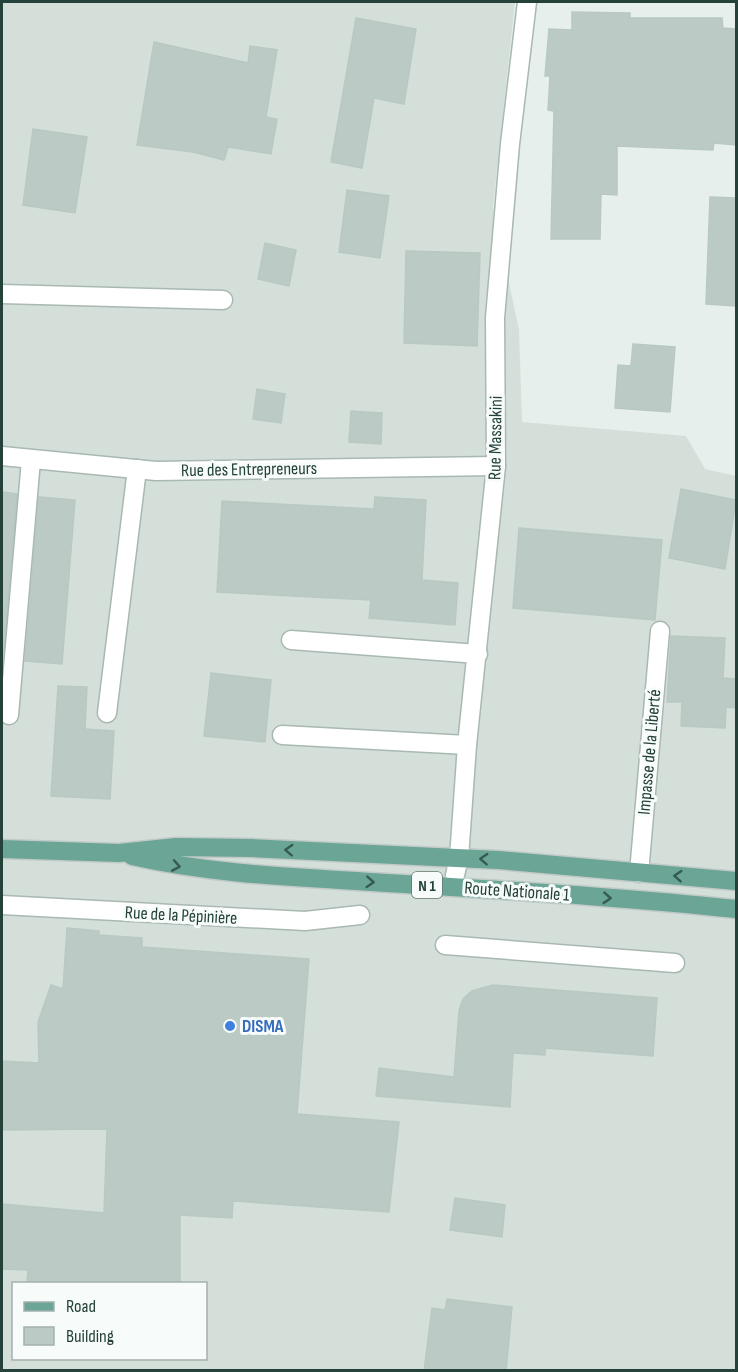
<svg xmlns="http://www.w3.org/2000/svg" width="738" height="1372" viewBox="0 0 738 1372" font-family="'Sofia Sans Condensed',sans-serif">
<rect width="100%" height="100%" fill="#e6efeb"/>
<path fill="#d4dfda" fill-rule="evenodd" d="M2,2H515L493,207L519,330L522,422L686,436L705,469L736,476V1370H2ZM14,1284H206V1358H14Z"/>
<g fill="#bbcac4" stroke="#b8c9c2" stroke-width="1.5">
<polygon points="572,12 630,13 630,18 722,18 723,28 736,29 736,145 714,143 713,150 617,146 617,195 601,194 600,239 551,239 554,111 548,110 550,76 545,76 549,29 572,30"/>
<polygon points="356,18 416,29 404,104 374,98 362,168 331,162"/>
<polygon points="154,42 248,63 250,46 277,50 266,117 277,119 271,154 228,147 224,160 193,152 137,145"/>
<polygon points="33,129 87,137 75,213 23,205"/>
<polygon points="347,190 389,196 380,258 339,252"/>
<polygon points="710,197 736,198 736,306 706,304"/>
<polygon points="265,243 296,250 289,286 258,279"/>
<polygon points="406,251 480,253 477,346 404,343"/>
<polygon points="633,344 675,347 670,412 615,408 618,365 631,366"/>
<polygon points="257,389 285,394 281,423 253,419"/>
<polygon points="351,411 382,413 381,444 349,442"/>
<polygon points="681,489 736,500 725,569 669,558"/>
<polygon points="2,492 17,494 3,659 2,659"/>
<polygon points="39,497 75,500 62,664 25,661"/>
<polygon points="375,497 426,500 422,580 458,583 455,625 369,618 371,600 217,592 222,501 374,509"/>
<polygon points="519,528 662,540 655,620 513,608"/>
<polygon points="671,636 725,638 723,678 736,679 736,708 726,707 725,728 681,726 682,702 667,702"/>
<polygon points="211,673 271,680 265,742 204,736"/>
<polygon points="58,686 87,687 85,729 114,731 110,799 51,796"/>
<polygon points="67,928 99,931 99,935 142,938 142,947 309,959 297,1114 399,1122 389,1212 233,1201 232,1218 180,1215 180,1284 27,1284 28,1270 2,1269 2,1204 104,1213 107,1129 2,1130 2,1061 39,1063 38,1022 51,985 63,989"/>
<polygon points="493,985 657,998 653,1056 545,1048 545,1055 513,1053 510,1107 376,1096 379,1068 454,1077 459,1011 463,999 472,991"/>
<polygon points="455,1198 505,1205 502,1237 450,1230"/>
<polygon points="447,1299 512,1307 506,1371 424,1371 432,1308 445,1310"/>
</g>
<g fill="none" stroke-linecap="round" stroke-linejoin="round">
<defs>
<g id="service">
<polyline points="2,294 223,300"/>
<polyline points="291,640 478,654"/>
<polyline points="107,713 137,469"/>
<polyline points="9,715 31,460"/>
<polyline points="282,735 467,745"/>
<polyline points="639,873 660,631"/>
<polyline points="2,905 305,921 360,915"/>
<polyline points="445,945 675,963"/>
</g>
<g id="minor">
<polyline points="2,456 156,471 496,466"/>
<polyline points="455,875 459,858 467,745 496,466 495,318 510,144 527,2"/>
</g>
<g id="primary">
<polyline points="2,849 119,853 176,847 251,848 498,860 736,881"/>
<path d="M132,856C211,874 292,877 372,882C494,890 615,896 736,909"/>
</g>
</defs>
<use href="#service" stroke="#a8b8b2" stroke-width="21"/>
<use href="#minor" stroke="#a8b8b2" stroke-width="21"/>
<use href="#primary" stroke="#c2cac8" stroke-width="21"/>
<use href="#service" stroke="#fff" stroke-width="18"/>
<use href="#minor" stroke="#fff" stroke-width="18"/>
<use href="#primary" stroke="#6aa596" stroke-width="18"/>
</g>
<defs><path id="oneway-chevron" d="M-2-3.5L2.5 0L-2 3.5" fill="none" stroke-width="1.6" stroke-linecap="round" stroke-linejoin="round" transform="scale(1.5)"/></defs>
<g stroke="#365b51">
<use href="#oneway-chevron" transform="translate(289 850) rotate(-177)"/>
<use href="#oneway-chevron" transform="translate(484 859) rotate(-177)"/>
<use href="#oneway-chevron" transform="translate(176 866) rotate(10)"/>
<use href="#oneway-chevron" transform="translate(678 876) rotate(-176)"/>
<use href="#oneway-chevron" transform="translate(370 882) rotate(4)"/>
<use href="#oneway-chevron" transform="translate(607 898) rotate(4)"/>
</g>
<circle fill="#3f7fe0" stroke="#f7fbf9" stroke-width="2" cx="230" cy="1026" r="6"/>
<g text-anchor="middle" stroke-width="6" stroke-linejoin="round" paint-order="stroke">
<rect fill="#f7fbf9" stroke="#637a73" stroke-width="1.5" x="412" y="872" width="30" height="26" rx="4.5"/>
<g font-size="16" font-weight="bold" fill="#24423a">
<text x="427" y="891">N 1</text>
</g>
<g font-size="18" fill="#24423a" stroke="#f7fbf9">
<text transform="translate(495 438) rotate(-89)" y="6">Rue Massakini</text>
<text transform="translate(249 469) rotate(-1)" y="6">Rue des Entrepreneurs</text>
<text transform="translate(649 752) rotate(-85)" y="6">Impasse de la Liberté</text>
<text transform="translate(517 891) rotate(4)" y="6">Route Nationale 1</text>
<text transform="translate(181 915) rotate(3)" y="6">Rue de la Pépinière</text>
</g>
<g font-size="18" font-weight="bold" fill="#366cbe" stroke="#f7fbf9" text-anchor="start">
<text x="242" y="1032">DISMA</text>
</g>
</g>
<rect width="738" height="1372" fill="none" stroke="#24423a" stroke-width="6"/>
<rect x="12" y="1282" width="195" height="78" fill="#f7fbf9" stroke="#a3b1ad" stroke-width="1.5"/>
<rect x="24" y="1302" width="30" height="9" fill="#6aa596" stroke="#a3b1ad" stroke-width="1.5"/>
<text x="66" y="1312" font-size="18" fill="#24423a">Road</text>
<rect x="24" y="1327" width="30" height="18" fill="#bbcac4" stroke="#a3b1ad" stroke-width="1.5"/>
<text x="66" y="1342" font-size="18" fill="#24423a">Building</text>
</svg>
